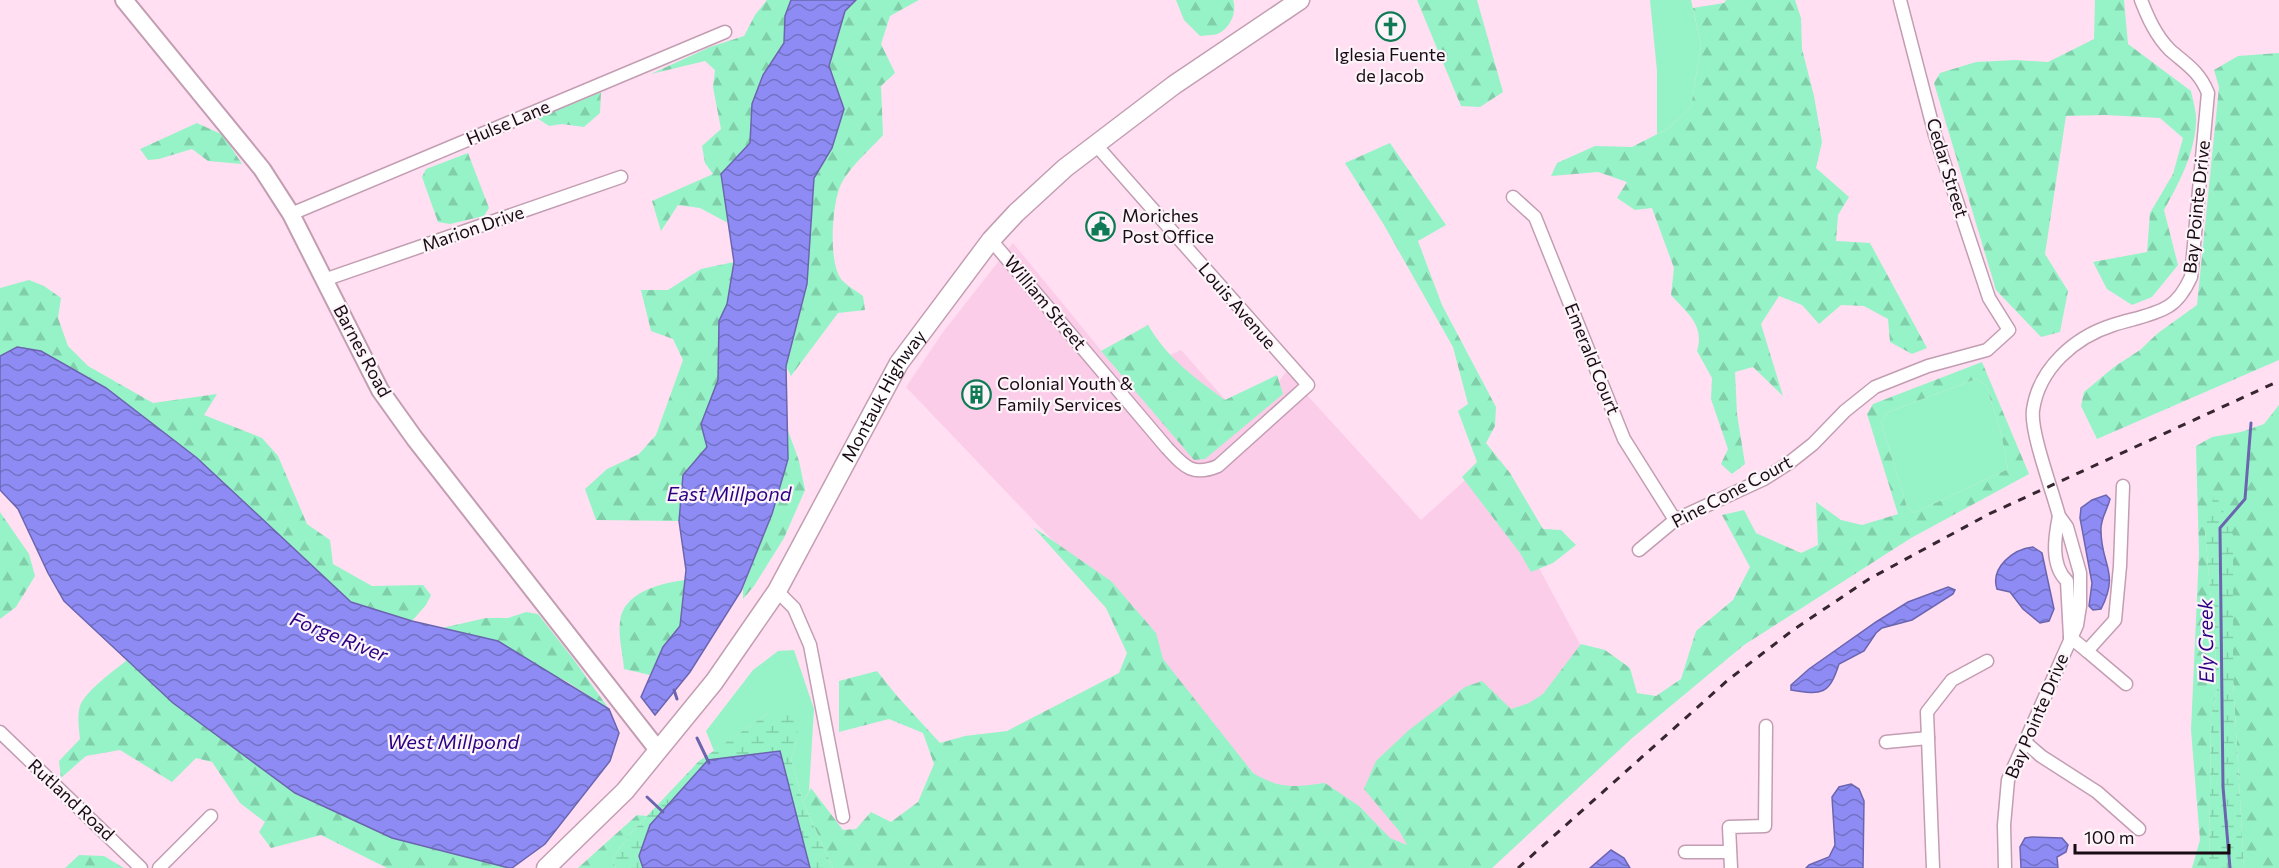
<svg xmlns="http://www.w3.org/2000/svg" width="2279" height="868" viewBox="0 0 2279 868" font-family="Commissioner,sans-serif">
<defs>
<pattern id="forest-firs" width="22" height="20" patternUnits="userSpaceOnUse" patternTransform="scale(1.5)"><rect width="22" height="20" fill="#96f3c7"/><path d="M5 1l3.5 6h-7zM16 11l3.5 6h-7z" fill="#81cfaa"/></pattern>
<pattern id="wetland-marsh" width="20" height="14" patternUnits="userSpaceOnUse" patternTransform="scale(1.5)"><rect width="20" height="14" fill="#96f3c7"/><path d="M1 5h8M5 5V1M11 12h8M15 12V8" fill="none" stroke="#81cfaa"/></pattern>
<pattern id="water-waves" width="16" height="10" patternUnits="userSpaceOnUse" patternTransform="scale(1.5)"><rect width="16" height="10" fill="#8e8cf4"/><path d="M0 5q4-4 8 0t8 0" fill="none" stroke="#7371c4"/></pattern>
</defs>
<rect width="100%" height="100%" fill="#ffdff1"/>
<polygon fill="#fccde9" points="1013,243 1123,377 1181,350 1247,424 1286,372 1421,520 1483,464 1631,739 1492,868 1328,868 1080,569 906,387 943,332"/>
<g fill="#96f3c7">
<polygon points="1650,0 1691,0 1701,45 1691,107 1669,128 1657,134 1657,71"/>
<polygon points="1976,379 1986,385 2001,433 2008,469 1914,513 1907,507 1881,422 1888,412"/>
<polygon points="794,650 814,709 809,791 803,802 791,759 798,738 770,712 714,751 706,731 753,670 778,651"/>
</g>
<g fill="url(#forest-firs)" fill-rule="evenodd">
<polygon points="767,0 791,0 785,16 784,43 763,75 752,104 750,143 721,174 728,223 700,208 678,205 661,231 652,201 713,174 705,163 702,146 721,129 713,87 715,70 705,61 651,74 710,47 744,36 755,15"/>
<path d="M856,0H919L890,16L881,44L895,73L881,86L883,135C870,150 851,165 841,184C832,203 828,261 841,279C846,285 856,291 863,296L865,310L838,313L791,376L786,366L807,284L814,178L832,148L843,109L829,66L845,11Z"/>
<path d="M1176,0H1233C1237,11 1231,26 1221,32C1216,36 1206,35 1200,36L1184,20Z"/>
<polygon points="1417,0 1477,0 1503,92 1480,107 1461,106"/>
<path d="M1726,0H1795L1801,18L1802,49L1814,96L1822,142L1816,168L1849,197L1838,215L1836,241L1870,243L1927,348L1912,354L1890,342L1888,319L1864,306L1841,305L1819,324L1802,305L1779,296L1761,324L1783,396L1753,367L1735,372L1737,414L1745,464L1732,474L1721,464L1728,449L1711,399L1712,378L1697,351C1705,325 1687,313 1671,295L1674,268L1652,208L1635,210L1617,198L1627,182L1598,172L1551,176L1557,163L1595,146L1632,147L1669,128L1691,107L1701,45L1693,8L1724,3Z"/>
<path d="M2095,0H2124L2128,44L2191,91C2193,101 2197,113 2196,123C2194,155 2179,183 2164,210L2178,265L2152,297L2132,305L2107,289L2093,262L2147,252L2150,213L2173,174L2183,138L2160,118L2105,115L2066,116L2045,254L2068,291L2060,332L2041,337L1996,290L1934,83L1940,73L1976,62L2016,60L2048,62L2094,39Z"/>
<polygon points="2279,53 2279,360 2097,439 2081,406 2084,392 2114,367 2140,350 2158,333 2197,305 2219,87 2214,70 2238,56"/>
<polygon points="601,92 600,113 584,127 562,124 549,126 537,118"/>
<polygon points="197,123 223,135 242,164 208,161 192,149 159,159 148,160 140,149"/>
<polygon points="1390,143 1446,225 1418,241 1442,305 1496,407 1495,426 1486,443 1510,473 1543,529 1561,530 1576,545 1553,563 1531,572 1520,553 1462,477 1477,462 1458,411 1468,404 1453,347 1384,225 1345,163"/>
<polygon points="468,153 489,208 484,216 450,224 438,222 422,177 426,169"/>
<polygon points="734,262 727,304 719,321 718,379 701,424 708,447 683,475 679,521 596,520 585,489 607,469 639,454 656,435 683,360 673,339 651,331 641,290 668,290 701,269"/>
<polygon points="29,280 44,286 61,298 58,318 68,346 88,366 153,403 217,394 204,415 262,438 278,456 307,524 330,540 333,564 372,586 423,585 431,595 426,605 412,621 351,602 197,458 106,388 41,351 17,347 0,356 0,288"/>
<path d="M1148,325C1167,358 1195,378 1225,400L1277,375L1283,394L1205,459L1194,460L1101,351Z"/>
<path d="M1982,362L2029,474L1911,538L1744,645L1631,739L1492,868H833L803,802L811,788L843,830L856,829L871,812L891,822L918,802L934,764L923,733L889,719L839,732V681L877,671L897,696L940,743L965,736L1007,731L1119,673L1127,653L1106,608L1033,527L1111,581L1156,633L1163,659L1253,773C1282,790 1293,787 1325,783L1359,806L1390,838L1407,845L1400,832L1364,789L1376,761L1409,730L1465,687L1482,681L1511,709L1529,703L1543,694L1581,644L1605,650L1630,668L1637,693L1656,696L1681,679L1696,631L1733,600L1750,567L1722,515L1744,510L1756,533L1801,553L1818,545L1816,502L1841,520L1862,525L1898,514L1867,414L1873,404ZM1976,379L1986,385L2001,433L2008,469L1914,513L1907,507L1881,422L1888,412Z"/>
<polygon points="2279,405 2279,868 2244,868 2233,678 2233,535 2205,530 2218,684 2211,717 2209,868 2192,868 2200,840 2191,730 2199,553 2196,446 2212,437 2241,432 2264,424"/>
<polygon points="787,428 799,461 805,490 784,538 754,586 743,599 743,588 772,514 788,459"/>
<polygon points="0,512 29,554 35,576 16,607 0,619"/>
<path d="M685,580L680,626L663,647L650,675L624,669C623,654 618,637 620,622C622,593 660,583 685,580Z"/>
<polygon points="526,612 538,614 574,660 609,709 566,681 442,628 486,618 508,618"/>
<path d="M127,660L173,703L295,793L485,861L509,868H387L321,835L271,848L259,832L265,822L240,803L212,762L196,758L172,782L120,750L86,756L61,778L59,761L80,739C79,729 77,716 80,706C85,691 115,670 127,660Z"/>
<polygon points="637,815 647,816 631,833 612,859 616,868 578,868"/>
<polygon points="79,855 104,856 124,868 65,868"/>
</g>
<g fill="url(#wetland-marsh)">
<polygon points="2215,491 2233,535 2233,678 2244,868 2209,868 2211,717 2218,684 2205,530"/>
<polygon points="770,712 795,713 798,738 791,759 803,802 833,868 810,868 780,752 639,856 643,868 616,868 612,859 631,833 699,761"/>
</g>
<g fill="url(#water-waves)" stroke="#6b65b0" stroke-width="1.5">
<polygon points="791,0 856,0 845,11 829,66 844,109 832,148 814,178 807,284 786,366 788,459 772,514 741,591 690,672 655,715 641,697 663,647 680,626 686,570 679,521 683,475 707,447 701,424 718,380 719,321 727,304 734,262 721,174 750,143 752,104 763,75 784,43 785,16"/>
<polygon points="17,347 41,351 106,388 197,458 351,602 412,621 498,641 609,709 619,733 610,761 545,844 512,868 509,868 392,838 295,793 173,703 64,601 48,573 18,509 0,490 0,356"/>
<path d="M2106,495L2110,499C2107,511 2100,519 2101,531C2101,565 2120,572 2101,609L2093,610L2089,606L2092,583L2080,518L2081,508L2092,500Z"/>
<path d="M2033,547L2042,553L2054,609L2049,621L2040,623L2023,609L2010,592L1997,589C1990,568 2013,549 2033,547Z"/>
<path d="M1948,587L1955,590L1953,594L1912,620L1882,628L1876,633L1864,651L1839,664C1829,695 1822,695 1791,690V685L1809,669L1876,622L1908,602Z"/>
<polygon points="780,751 810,868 643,868 639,856 650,825 708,760"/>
<polygon points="1851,784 1859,789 1864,801 1863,868 1806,868 1809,865 1829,857 1835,845 1832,797 1839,787"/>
<polygon points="2032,837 2062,838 2068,845 2066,852 2057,857 2058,868 2021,868 2020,847 2025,838"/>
<polygon points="1611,850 1624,858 1630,868 1590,868"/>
</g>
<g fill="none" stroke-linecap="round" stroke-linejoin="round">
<g stroke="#6b65b0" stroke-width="3">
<polyline points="674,690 677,699"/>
<polyline points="697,738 709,763"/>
<polyline points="647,797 663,812"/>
<polyline points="2230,868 2223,787 2220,528 2245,499 2251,423"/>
</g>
<defs>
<g id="street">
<polyline points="1513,197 1535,217 1624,439 1675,520"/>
<polyline points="291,214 725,32"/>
<path d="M991,240L1167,448C1184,466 1192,477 1218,466L1308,385L1096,145"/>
<polyline points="324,280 621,177"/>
<path d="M2059,516C2055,536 2050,565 2067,581L2070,637"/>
<polyline points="1639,550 1675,520 1764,479 1789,463 1813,444 1845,411 1875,387 1928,366 1987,350 2009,330 1989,298 1935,135 1900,0"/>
<polyline points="777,591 794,608 810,645 843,817"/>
<polyline points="2070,637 2087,651 2115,620 2120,566 2123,486"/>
<polyline points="2087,651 2126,684"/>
<polyline points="0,732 141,868"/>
<polyline points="1886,742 1928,738"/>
<polyline points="2025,742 2041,756 2097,792 2139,829"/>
<polyline points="1685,852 1730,852"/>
<polyline points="159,868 211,816"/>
<polyline points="1731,868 1729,827 1765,826 1766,726"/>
<polyline points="1933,868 1927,712 1952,680 1987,661"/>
<path d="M2005,868L2004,825L2008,780L2064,654L2077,625L2080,606V573L2067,527L2059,516C2053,492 2030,432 2033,410C2039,368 2075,337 2113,325C2131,319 2153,316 2169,306C2180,299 2186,288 2191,277L2208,93C2199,71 2187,65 2170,50C2156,36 2148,18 2141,0"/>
</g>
<polyline id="secondary" points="124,0 262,169 291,214 380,390 415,439 658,750"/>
<g id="primary">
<path id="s1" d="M546,868L625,791L714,682L777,591L899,363L991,240L1016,213L1065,168L1174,85L1300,0"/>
</g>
</defs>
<use href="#street" stroke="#c39eb3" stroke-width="15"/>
<use href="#secondary" stroke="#c39eb3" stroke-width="20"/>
<use href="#primary" stroke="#c39eb3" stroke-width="21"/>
<use href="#street" stroke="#fff" stroke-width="12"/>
<use href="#secondary" stroke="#fff" stroke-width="16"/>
<use href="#primary" stroke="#fff" stroke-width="18"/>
<polyline stroke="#362630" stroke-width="3" stroke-dasharray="8 8" stroke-linecap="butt" points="1518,868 1728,680 1793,630 1869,579 1989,514 2279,381"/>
</g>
<defs>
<symbol id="church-ring" viewBox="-11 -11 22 22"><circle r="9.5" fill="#fcf4f9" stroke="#0f7b55" stroke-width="1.5"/><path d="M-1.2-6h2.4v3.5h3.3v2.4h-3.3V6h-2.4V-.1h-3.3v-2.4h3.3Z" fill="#0f7b55"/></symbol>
<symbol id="civic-ring" viewBox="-11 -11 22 22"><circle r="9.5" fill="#fcf4f9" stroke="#0f7b55" stroke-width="1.5"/><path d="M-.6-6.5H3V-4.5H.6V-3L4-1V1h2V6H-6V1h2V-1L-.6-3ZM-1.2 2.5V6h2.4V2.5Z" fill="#0f7b55"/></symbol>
<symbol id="building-ring" viewBox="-11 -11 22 22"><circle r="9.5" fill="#fcf4f9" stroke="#0f7b55" stroke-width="1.5"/><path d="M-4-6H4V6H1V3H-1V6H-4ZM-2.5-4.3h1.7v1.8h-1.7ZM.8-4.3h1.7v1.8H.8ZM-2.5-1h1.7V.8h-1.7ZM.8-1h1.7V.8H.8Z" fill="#0f7b55"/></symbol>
</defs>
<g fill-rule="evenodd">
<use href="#church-ring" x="1374" y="10" width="33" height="33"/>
<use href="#civic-ring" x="1084" y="210" width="33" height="33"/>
<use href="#building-ring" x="960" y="378" width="33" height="33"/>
</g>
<g text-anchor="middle" stroke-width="4.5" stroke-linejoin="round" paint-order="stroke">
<g font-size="18" fill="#180b13" stroke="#fcf4f9" text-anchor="start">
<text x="1390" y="61" text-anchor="middle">Iglesia Fuente<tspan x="1390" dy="21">de Jacob</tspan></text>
<text x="1122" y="222">Moriches<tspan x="1122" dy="21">Post Office</tspan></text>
<text x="997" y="390">Colonial Youth &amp;<tspan x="997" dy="21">Family Services</tspan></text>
</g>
<g font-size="18" fill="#180b13" stroke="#fcf4f9">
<text transform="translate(508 123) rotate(-23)" y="6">Hulse Lane</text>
<text transform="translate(1947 168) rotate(73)" y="6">Cedar Street</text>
<text transform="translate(2197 207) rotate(-84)" y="6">Bay Pointe Drive</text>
<text transform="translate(473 229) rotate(-19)" y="6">Marion Drive</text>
<text transform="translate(1045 303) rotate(50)" y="6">William Street</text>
<text transform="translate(1237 306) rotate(49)" y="6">Louis Avenue</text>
<text transform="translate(362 351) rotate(62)" y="6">Barnes Road</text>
<text transform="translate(1592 359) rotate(68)" y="6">Emerald Court</text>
<text dy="6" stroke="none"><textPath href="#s1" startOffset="584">Montauk Highway</textPath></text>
<text transform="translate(1732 492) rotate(-28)" y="6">Pine Cone Court</text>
<text transform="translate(2037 716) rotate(-67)" y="6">Bay Pointe Drive</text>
<text transform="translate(71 800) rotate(43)" y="6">Rutland Road</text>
</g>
<g font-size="20" font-style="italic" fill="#2c0084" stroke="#fcf4f9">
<text x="729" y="501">East Millpond</text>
<text transform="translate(339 637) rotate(22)" y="7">Forge River</text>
<text transform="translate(2206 641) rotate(-91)" y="7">Ely Creek</text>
<text x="453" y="749">West Millpond</text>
</g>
</g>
<path d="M2075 844v9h154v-9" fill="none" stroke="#180b13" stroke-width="3"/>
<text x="2084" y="844" font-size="18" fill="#180b13" stroke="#fcf4f9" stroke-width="4.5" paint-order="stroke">100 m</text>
</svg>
